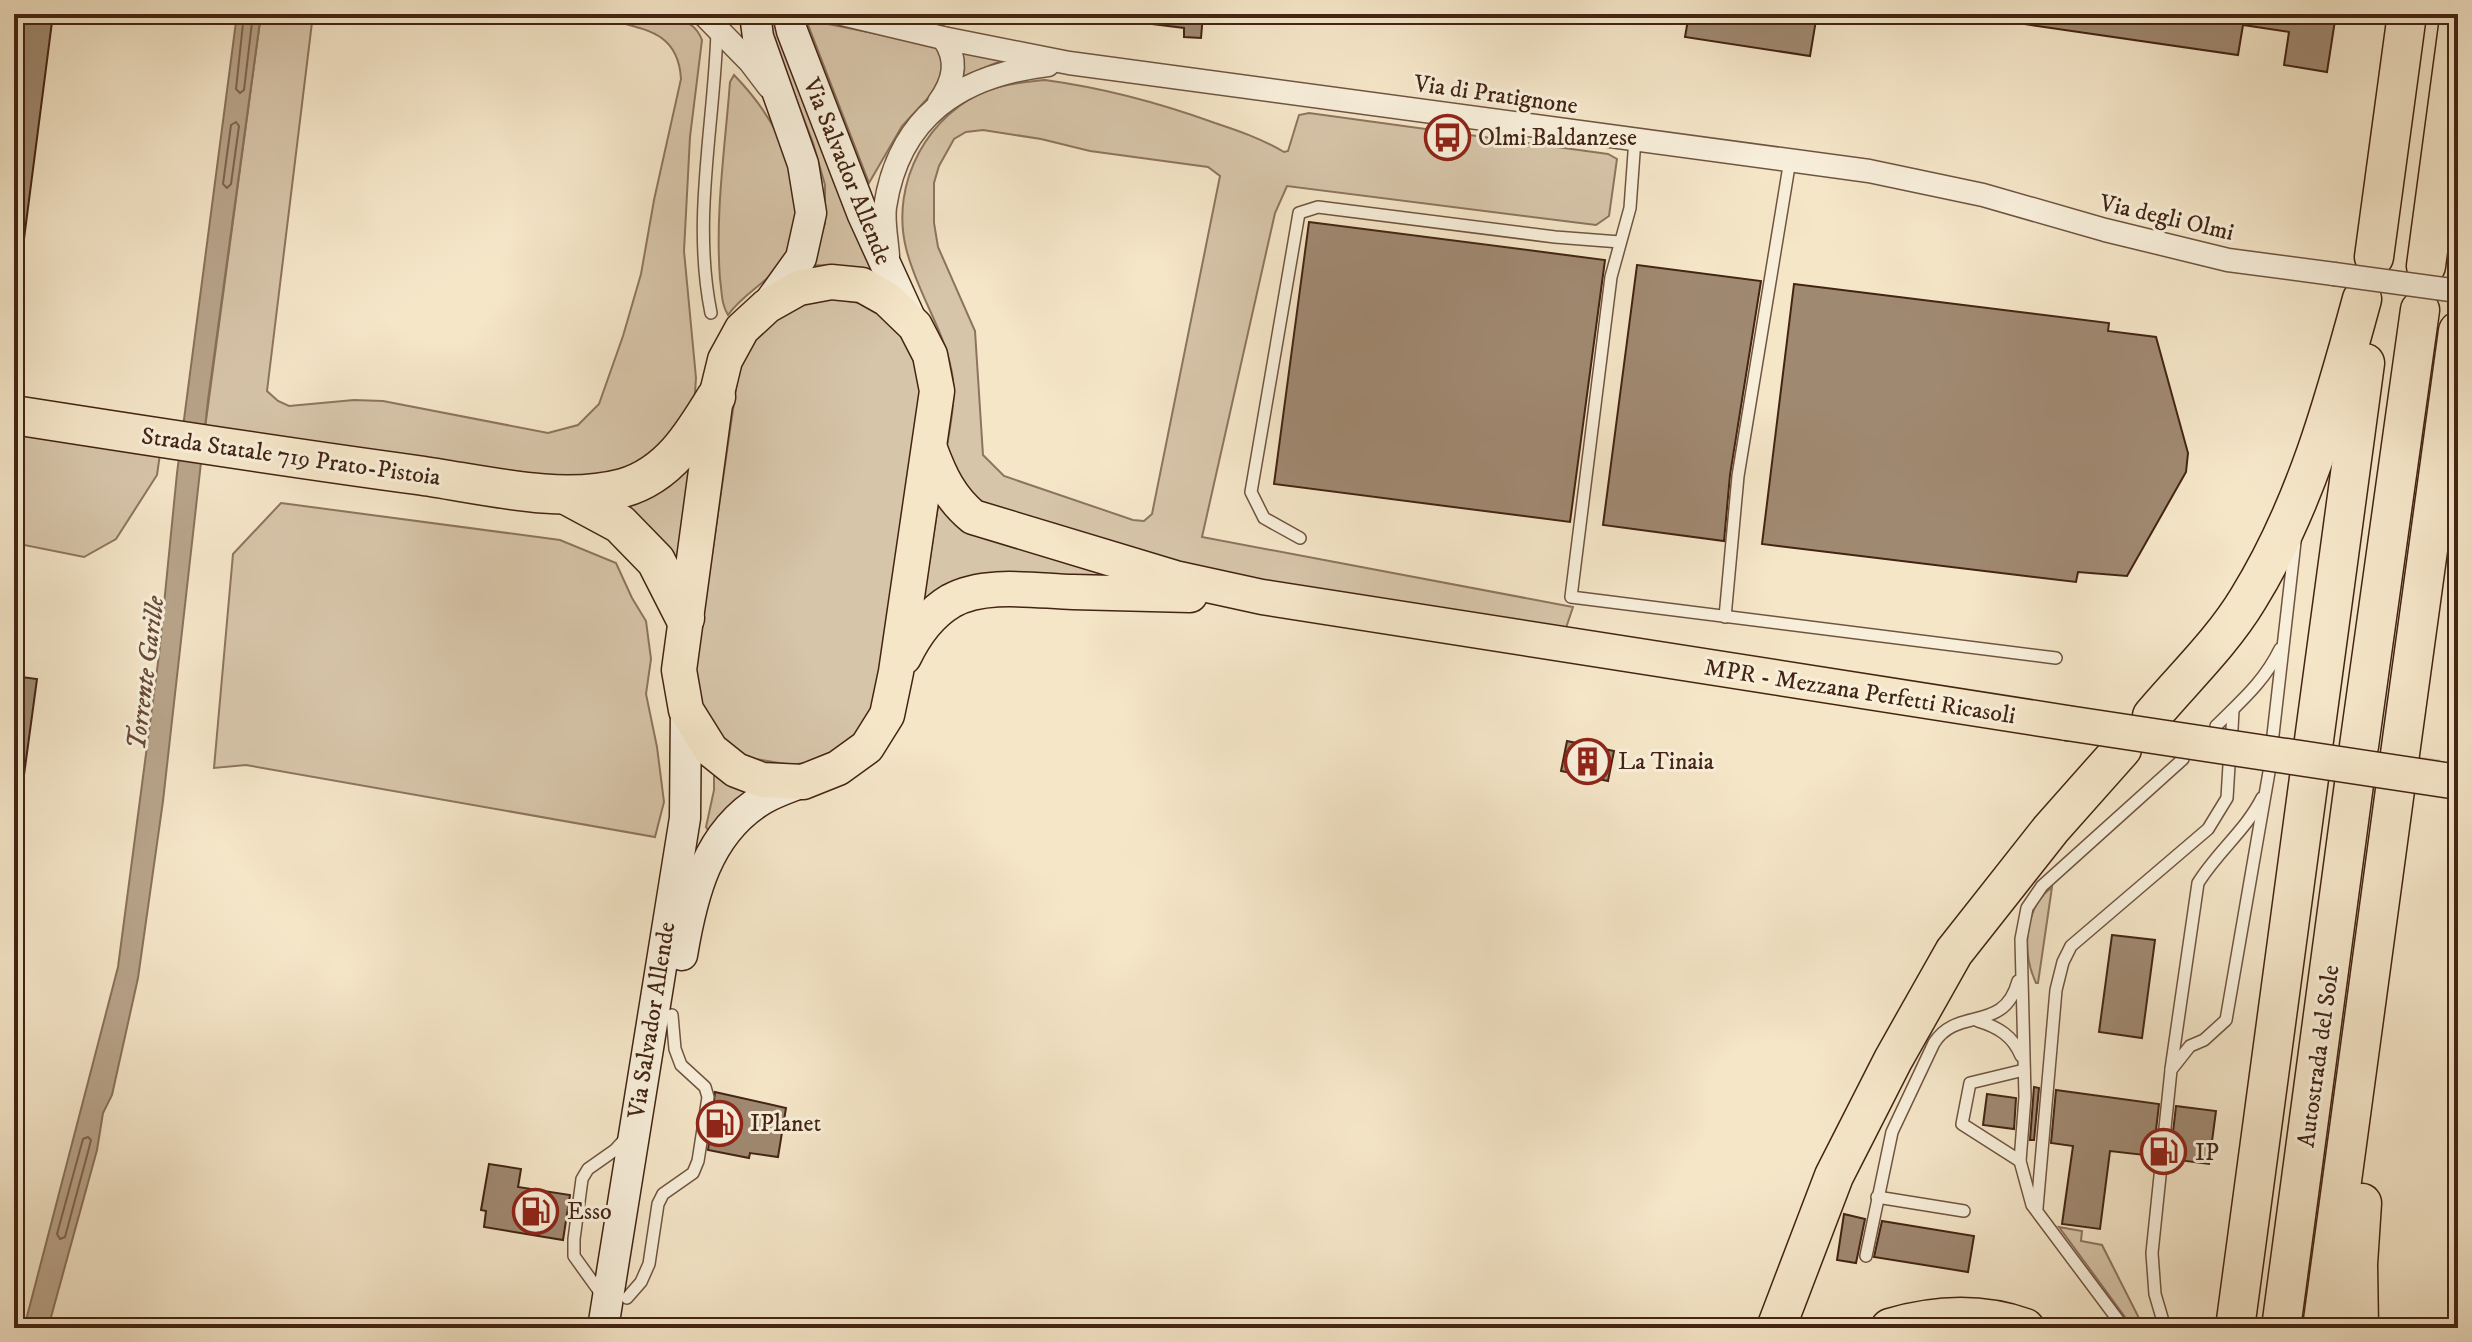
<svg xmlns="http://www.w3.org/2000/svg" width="2472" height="1342" viewBox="0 0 2472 1342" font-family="'IM FELL DW Pica',serif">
<rect width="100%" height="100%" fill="#f5e6c8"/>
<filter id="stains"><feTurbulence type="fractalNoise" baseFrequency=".0025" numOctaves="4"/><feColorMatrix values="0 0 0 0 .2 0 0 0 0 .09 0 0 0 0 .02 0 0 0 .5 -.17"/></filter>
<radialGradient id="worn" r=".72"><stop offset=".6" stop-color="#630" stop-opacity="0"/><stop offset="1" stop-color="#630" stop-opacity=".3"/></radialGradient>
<g fill="#d7c5a9" stroke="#8d745e" stroke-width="2" fill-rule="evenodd">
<path d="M261,14H313L267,391L278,401L289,406L354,400L383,401L548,433L578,425L599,404L623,336L641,274L654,200L681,79C678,24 633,30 591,14C615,14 672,14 691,25C697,29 700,35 702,40L690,137L684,251L696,378L694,407L644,465L579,480L205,428Z"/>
<polygon points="768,14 774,14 873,271 870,273 837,266 812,265 825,223 825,185 813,143 774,41"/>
<polygon points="808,20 938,46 944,68 938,87 902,126 869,183 807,22"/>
<polygon points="962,49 1012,61 996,63 962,77"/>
<path d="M734,75C776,118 818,193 788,253C774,280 745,291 728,315C721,304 722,291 720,279C715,213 725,148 730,82Z"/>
<path d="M1045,80C1104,88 1160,103 1215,123C1239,131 1262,139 1284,152L1288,151L1299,115L1309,113L1608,154L1617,159L1609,216L1596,225L1287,186L1275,213L1202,537L1573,607L1566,628L1195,572L978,509L945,459C949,430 958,397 951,368C942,326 916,290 906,248C890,183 928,112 991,89C1009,83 1026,82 1045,80ZM983,130L1041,139L1090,151L1208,167L1220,176L1152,514L1144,521L1133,520L1004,476L983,455L975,331L938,247L934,223V183L939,166L954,139L966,132Z"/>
<polygon points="829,298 860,303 888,319 912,348 922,386 881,667 871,710 854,736 828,756 810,762 791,765 756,759 739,753 723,741 702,709 695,672 739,368 760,329 797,304"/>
<polygon points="14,430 160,454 157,475 116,539 84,557 14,543"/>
<polygon points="694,454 677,569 606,500"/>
<polygon points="940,493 1178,585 923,603"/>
<polygon points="281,503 560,540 616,563 632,598 646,621 651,659 646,694 657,747 664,802 655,837 246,765 214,768 233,554"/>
<polygon points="714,775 747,793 708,830 706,827 714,790"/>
<path d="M2052,887L2038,983H2036C2022,953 2023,909 2052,887Z"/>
<polygon points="2059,1227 2082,1231 2081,1241 2102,1245 2144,1328 2133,1328"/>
</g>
<polygon fill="#b8a48a" stroke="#89715a" stroke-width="2" points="237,14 261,14 208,400 163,801 138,978 112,1095 103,1113 97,1150 48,1328 24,1328 118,967 159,655 177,473"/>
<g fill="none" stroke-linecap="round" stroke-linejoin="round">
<g stroke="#7e644e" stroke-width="2">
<polyline points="244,14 236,89 240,93 244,90 253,14"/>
<polygon points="236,122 239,126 231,184 227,188 223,184 231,125"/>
<polygon points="88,1137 91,1140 89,1148 65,1237 60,1239 57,1234 83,1139"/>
</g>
</g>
<g fill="#a08971" stroke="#432413" stroke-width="2">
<polygon points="14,14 53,14 24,239 14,238"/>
<polygon points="1152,14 1203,14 1201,38 1184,37 1184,28 1151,24"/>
<polygon points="1689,14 1817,14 1810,56 1685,37"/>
<polygon points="2025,14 2336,14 2327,72 2284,65 2289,32 2243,25 2238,55 2024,24"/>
<polygon points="1309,222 1605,260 1570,522 1274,484"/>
<polygon points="1637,265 1761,281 1730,475 1724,541 1603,525"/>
<polygon points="1794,284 2109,323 2108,331 2156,337 2188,453 2186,472 2127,576 2078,572 2076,582 1762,544"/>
<polygon points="14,676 37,679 24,775 14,774"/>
<polygon points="1567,741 1614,751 1608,781 1561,771"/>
<polygon points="2112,935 2155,940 2142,1038 2099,1032"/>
<polygon points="2034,1087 2039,1088 2034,1140 2030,1140"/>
<polygon points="2056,1090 2159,1104 2153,1156 2110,1151 2100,1229 2062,1224 2073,1146 2051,1143"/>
<polygon points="715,1092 786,1108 778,1157 750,1153 749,1158 708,1150"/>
<polygon points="1987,1094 2016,1098 2014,1129 1983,1125"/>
<polygon points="2176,1106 2216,1111 2209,1164 2170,1159"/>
<polygon points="489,1164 521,1169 518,1187 570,1195 563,1240 484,1227 486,1211 481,1210"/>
<polygon points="1844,1214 1865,1219 1856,1263 1837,1260"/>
<polygon points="1882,1221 1974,1236 1968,1272 1874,1257"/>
</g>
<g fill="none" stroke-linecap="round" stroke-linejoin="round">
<polyline stroke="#d1bfa4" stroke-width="38" stroke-dasharray="38 19" stroke-linecap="butt" points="2416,793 2421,757"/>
<defs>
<g id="lane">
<polyline points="1635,139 1630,208 1611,277 1571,597 2056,658"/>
<path d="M711,313C692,220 714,126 717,32"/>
<polyline points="1300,538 1264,518 1251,492 1299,213 1318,207 1555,237 1620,242"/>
<polyline points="1725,617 1738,476 1790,160"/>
<path d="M2216,726C2241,701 2264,682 2280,649"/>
<polyline points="2232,729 2233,710"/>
<polyline points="2273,735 2295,542"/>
<path d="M1978,1021C1998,1027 2013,1036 2021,1056"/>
<path d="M2171,1069L2198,883C2217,852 2246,830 2262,798"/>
<polyline points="2020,1161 1962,1124 1970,1083 2024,1070"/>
<polyline points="1877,1197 1964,1211"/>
<polyline points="2037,1208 2056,990 2063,962 2071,946 2208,829 2227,798 2229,765"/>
<path d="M1866,1256L1892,1132L1934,1043C1957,1006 2004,1034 2018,981"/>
<polyline points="602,1295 574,1256 574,1239 582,1179 588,1169 615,1150 626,1138"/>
<polyline points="627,1298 641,1282 649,1264 658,1204 663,1194 693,1173 698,1161 708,1097 705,1087 681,1065 675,1049 672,1015"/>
<polyline points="2124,1328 2032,1205 2020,1161 2025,1097 2021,939 2027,908 2042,886 2183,759"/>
<polyline points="2165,1328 2155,1294 2152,1253 2171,1070 2190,1046 2204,1040 2226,1020 2269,772"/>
</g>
<g id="street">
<polyline points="703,14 750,62 769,87"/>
<polyline points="842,14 943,38 1069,63 1869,171 1983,195 2105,230 2228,260 2334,274"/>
<path d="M939,102C954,81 959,60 943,38"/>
<path d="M888,256C887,240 883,222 885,207C899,115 962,75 1048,65"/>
</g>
<g id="secondary">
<polyline points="755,14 758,37 803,164 811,213 801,258 768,304"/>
<polyline points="788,14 792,31 863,215 911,320"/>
<path d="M682,955C692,895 707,832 763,799C775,792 790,787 803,782"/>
<polyline points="603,1328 685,818 686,710"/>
</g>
<g id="primary">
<polygon points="831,282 862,285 887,299 915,326 930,355 937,391 896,672 887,715 867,747 838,768 803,782 762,780 736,770 711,750 686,710 679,670 716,397 725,360 742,329 767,306 799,288"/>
<path d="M930,449C940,476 950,498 973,517L1175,578L1262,597L2067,723"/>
<path d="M904,657C914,636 929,614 951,601C985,582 1036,591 1073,592C1112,593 1151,594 1190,595"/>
</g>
<g id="highway">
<polyline points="2374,257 2407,14"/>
<polyline points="2426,266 2458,27"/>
<path d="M14,415C148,436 283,457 417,475C482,484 559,505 623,488C669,475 693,435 716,397"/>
<polyline points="568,496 620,524 656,561 685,618"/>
<path d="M2152,716C2184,678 2222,642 2248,599C2305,507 2334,402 2362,299"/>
<polyline points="2314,740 2365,363"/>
<polyline points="2359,746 2420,310"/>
<polyline points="2400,754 2458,331"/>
<polyline points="1776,1328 1834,1176 1893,1060 1954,952 2051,829 2122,749"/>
<path d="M1890,1328C1934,1315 1980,1312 2025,1328"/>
<polyline points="2235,1328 2309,778"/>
<polyline points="2281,1328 2354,784"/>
<polyline points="2322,1328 2395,790"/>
<polyline points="2359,1328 2358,1264 2362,1203"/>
</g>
</defs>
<use href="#lane" stroke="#705440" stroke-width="14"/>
<use href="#street" stroke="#705440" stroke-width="25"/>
<use href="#secondary" stroke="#432413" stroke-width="33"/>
<use href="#primary" stroke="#432413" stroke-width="37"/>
<use href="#highway" stroke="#432413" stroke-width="41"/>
<use href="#lane" stroke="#f8efdb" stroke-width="11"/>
<use href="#street" stroke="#f8efdb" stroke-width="22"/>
<use href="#secondary" stroke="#f8efdb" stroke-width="30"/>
<use href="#primary" stroke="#f5e6c8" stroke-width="34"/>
<use href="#highway" stroke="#f5e6c8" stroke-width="38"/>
<defs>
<polyline id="street-bridge" points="2334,274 2458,291"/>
<polyline id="primary-bridge" points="2067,723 2458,782"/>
</defs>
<use href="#street-bridge" stroke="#705440" stroke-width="25" stroke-linecap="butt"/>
<use href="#primary-bridge" stroke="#432413" stroke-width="37" stroke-linecap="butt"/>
<use href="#street-bridge" stroke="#f8efdb" stroke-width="22"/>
<use href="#primary-bridge" stroke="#f5e6c8" stroke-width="34"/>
</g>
<defs>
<symbol id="bus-ring" viewBox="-11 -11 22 22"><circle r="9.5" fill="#f8efdb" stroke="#8f2418" stroke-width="1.5"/><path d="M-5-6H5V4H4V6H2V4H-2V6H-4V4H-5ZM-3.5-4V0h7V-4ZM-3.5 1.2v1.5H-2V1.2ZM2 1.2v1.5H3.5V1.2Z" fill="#8f2418"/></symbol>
<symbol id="building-ring" viewBox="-11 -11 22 22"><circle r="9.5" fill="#f8efdb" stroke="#8f2418" stroke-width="1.5"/><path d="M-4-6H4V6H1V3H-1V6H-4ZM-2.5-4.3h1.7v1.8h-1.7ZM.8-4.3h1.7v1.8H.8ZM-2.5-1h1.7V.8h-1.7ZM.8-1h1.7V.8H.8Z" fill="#8f2418"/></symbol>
<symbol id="fuel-ring" viewBox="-11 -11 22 22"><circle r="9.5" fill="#f8efdb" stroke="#8f2418" stroke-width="1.5"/><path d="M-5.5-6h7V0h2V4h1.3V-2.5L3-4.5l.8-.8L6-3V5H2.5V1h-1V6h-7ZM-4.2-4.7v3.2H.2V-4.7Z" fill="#8f2418"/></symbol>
</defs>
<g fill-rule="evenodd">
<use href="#bus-ring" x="1422" y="112" width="51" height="51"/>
<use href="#building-ring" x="1562" y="736" width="51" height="51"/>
<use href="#fuel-ring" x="694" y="1098" width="51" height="51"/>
<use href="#fuel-ring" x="2138" y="1126" width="51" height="51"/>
<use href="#fuel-ring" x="510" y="1186" width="51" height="51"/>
</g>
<g text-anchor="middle" stroke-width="6" stroke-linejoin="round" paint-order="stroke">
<g font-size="24" fill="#432413" stroke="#f8efdb">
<text transform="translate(1496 94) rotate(8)" y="8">Via di Pratignone</text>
<text transform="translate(848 171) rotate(68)" y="8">Via Salvador Allende</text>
<text transform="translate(2167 217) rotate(13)" y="8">Via degli Olmi</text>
<text transform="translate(291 456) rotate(8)" y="8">Strada Statale 719 Prato-Pistoia</text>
<text transform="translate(1860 691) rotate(9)" y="8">MPR - Mezzana Perfetti Ricasoli</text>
<text transform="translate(651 1020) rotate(-81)" y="8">Via Salvador Allende</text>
<text transform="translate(2318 1056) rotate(-82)" y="8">Autostrada del Sole</text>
</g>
<g font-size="24" fill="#432413" stroke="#f8efdb" text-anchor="start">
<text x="1478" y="145">Olmi Baldanzese</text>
<text x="1618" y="769">La Tinaia</text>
<text x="750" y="1131">IPlanet</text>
<text x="2195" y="1160">IP</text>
<text x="567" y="1219">Esso</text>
</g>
<g font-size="26" font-style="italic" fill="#664a37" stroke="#f8efdb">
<text transform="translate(145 673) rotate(-83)" y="9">Torrente Garille</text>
</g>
</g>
<rect width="2472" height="1342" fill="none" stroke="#f5e6c8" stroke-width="48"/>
<rect x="16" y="16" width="2440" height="1310" fill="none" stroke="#432413" stroke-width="4"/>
<rect x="24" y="24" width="2424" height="1294" fill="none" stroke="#432413" stroke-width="2"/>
<rect width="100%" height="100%" filter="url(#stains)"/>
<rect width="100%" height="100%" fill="url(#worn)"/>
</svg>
